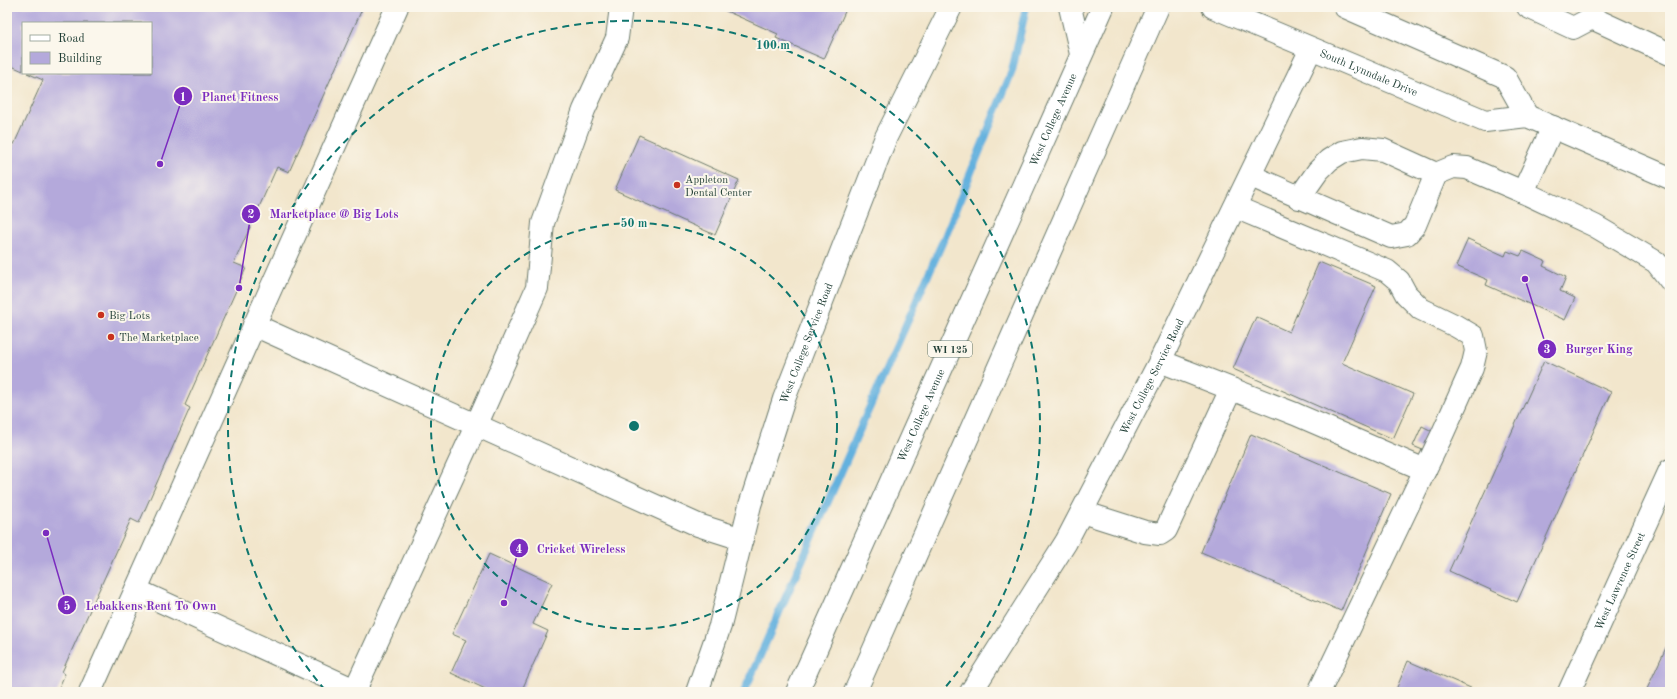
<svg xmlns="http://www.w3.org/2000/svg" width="1677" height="699" viewBox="0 0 1677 699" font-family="'Old Standard TT',serif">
<rect width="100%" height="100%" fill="#fbf7ec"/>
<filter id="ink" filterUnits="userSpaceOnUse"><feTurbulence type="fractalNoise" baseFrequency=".025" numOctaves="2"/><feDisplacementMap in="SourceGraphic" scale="8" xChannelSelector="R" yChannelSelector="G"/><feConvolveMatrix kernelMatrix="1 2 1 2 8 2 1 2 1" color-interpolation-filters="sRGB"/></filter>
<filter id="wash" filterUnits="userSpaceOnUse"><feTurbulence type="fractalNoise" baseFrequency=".012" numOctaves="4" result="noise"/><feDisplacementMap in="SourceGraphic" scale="16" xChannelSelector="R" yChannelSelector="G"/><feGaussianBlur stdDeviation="0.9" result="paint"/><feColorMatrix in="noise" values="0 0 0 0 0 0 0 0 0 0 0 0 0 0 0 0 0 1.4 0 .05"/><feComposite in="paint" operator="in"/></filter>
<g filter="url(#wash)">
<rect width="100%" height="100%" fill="#f2e6cc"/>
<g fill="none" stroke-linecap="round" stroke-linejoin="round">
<polyline stroke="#64b1de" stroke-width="8" points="744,692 946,234 1012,71 1026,7"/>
</g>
<g id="blocks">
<g fill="#b4a9db">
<polygon points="7,7 363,7 289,172 277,167 234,263 246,268 185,405 190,408 139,523 131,519 62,672 65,674 57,692 7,692 7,160 43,80 27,73 151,73 151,23 23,23 23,71 7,64"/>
<polygon points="717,7 847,7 824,59 776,38 778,34"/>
<polygon points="639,135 739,180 715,235 615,190"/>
<polygon points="1468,239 1505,256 1507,251 1520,256 1523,251 1545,261 1543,266 1566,277 1560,291 1575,298 1565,320 1486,285 1488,280 1456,266"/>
<polygon points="1319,262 1376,286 1342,363 1413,394 1393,439 1233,369 1256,317 1289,332"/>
<polygon points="1544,361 1611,392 1517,602 1449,571"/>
<polygon points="1422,426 1434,432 1425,451 1413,446"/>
<polygon points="1251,434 1391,494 1341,611 1201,552"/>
<polygon points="489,554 552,583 533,624 548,631 521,692 492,692 451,673 466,640 452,634"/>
<polygon points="1670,639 1670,692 1653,692 1647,689"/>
<polygon points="1408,661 1480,692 1395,692"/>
</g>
</g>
</g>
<g filter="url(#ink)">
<use href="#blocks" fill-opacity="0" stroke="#697869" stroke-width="1"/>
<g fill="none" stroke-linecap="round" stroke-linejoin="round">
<defs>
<g id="minor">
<path id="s1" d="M1213,7L1485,121L1527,116L1670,178"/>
<polyline points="1345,7 1505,77 1527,116"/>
<polyline points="1528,7 1573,28 1592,18 1670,54"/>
<polyline points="1251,176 1391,237 1407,234 1415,225 1436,174 1453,167 1467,168 1523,192 1595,226 1656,262 1670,280"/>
<polyline points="1523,192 1553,127"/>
<polyline points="1299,198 1318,171 1329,160 1342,152 1362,148 1383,150 1436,174"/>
<polyline points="254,325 698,525 742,539"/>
<polyline points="1160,361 1295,414 1425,470 1442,435 1472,368 1476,351 1473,336 1456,326 1421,309 1406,294 1399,281 1387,271 1235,207"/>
<polyline points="1082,512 1145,532 1160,534 1166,530 1231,389"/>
<polyline points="136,590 359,692"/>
<polyline points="90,692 397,7"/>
<polyline points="354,692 476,426 537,288 543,223 584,110 617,38 621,7"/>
<path id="s2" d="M697,692L720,626L750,505L784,399L886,137L951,7"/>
<path id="s3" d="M971,692L1066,542L1160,361L1311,49"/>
<polyline points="1319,692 1425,470"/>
<path id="s4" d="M1569,692L1670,470"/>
</g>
<g id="major">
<polyline points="1070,7 1081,54"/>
<path id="s5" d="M797,692L1103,7"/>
<polyline points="855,692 1158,7"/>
</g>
</defs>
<use href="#minor" stroke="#697869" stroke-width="24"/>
<use href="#major" stroke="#697869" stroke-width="24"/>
<use href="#minor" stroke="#fff" stroke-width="22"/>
<use href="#major" stroke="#fff" stroke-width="22"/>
</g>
</g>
<g fill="none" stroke="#0f766e" stroke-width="2" stroke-dasharray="7 5">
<circle cx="634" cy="426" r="203"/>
<path d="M325 690A406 406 0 1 1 943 690"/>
</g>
<g fill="#c8321e" stroke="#fbf7ec" stroke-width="1.5">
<circle cx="677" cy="185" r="4"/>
<circle cx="101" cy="315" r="4"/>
<circle cx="111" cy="337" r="4"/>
</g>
<g text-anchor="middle" stroke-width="4" stroke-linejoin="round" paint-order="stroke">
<rect fill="#fbf7ec" stroke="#61756b" stroke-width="1" x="928" y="341" width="44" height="16" rx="3"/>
<g font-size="10" font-weight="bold" fill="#1f3d34">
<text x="950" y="353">WI 125</text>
</g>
<g font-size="11" fill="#1f3d34" stroke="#fbf7ec">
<text dy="4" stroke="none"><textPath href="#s1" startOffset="169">South Lynndale Drive</textPath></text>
<text dy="4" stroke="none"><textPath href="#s5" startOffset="627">West College Avenue</textPath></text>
<text dy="4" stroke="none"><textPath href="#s2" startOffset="366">West College Service Road</textPath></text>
<text dy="4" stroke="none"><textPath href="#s3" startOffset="364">West College Service Road</textPath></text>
<text dy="4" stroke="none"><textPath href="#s5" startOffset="303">West College Avenue</textPath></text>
<text dy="4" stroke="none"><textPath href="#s4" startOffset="122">West Lawrence Street</textPath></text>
</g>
<g font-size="11" fill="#1f3d34" stroke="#fbf7ec" text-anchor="start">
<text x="685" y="183">Appleton<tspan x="685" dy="13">Dental Center</tspan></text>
<text x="109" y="319">Big Lots</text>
<text x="119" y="341">The Marketplace</text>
</g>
</g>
<circle cx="634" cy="426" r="6" fill="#0f766e" stroke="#fbf7ec" stroke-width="2"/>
<g font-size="12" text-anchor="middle" font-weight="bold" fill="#0f766e" stroke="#fbf7ec" stroke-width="4" stroke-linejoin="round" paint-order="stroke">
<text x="773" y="49">100 m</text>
<text x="634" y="227">50 m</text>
</g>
<path fill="none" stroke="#7b2cbf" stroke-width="1.5" d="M160 164L183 96M239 288L251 214M1525 279L1547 349M504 603L519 548M46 533L67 605"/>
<g fill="#7b2cbf" stroke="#fbf7ec" stroke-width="1.5">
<circle cx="160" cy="164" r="4"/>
<circle cx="239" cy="288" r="4"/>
<circle cx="1525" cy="279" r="4"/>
<circle cx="504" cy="603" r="4"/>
<circle cx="46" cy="533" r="4"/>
<circle cx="183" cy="96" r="10"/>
<circle cx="251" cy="214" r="10"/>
<circle cx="1547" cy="349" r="10"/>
<circle cx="519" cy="548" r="10"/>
<circle cx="67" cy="605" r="10"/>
</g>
<g font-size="12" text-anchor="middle" font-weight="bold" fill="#fff">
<text x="183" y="101">1</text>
<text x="251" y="218">2</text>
<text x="1547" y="353">3</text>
<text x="519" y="553">4</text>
<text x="67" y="610">5</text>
</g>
<g font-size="12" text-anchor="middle" font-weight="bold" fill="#7b2cbf" stroke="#fbf7ec" stroke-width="4" stroke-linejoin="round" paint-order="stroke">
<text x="240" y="101">Planet Fitness</text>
<text x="334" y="218">Marketplace @ Big Lots</text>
<text x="1599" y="353">Burger King</text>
<text x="581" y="553">Cricket Wireless</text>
<text x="151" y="610">Lebakkens Rent To Own</text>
</g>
<rect width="1677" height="699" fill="none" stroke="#fbf7ec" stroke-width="24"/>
<rect x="22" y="22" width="130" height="52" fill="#fbf7ec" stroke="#a3ada2"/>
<rect x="30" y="35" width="20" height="6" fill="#ffffff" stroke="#a3ada2"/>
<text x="58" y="42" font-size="12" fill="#1f3d34">Road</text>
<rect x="30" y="52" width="20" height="12" fill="#b4a9db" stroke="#a3ada2"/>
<text x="58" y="62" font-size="12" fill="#1f3d34">Building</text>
</svg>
